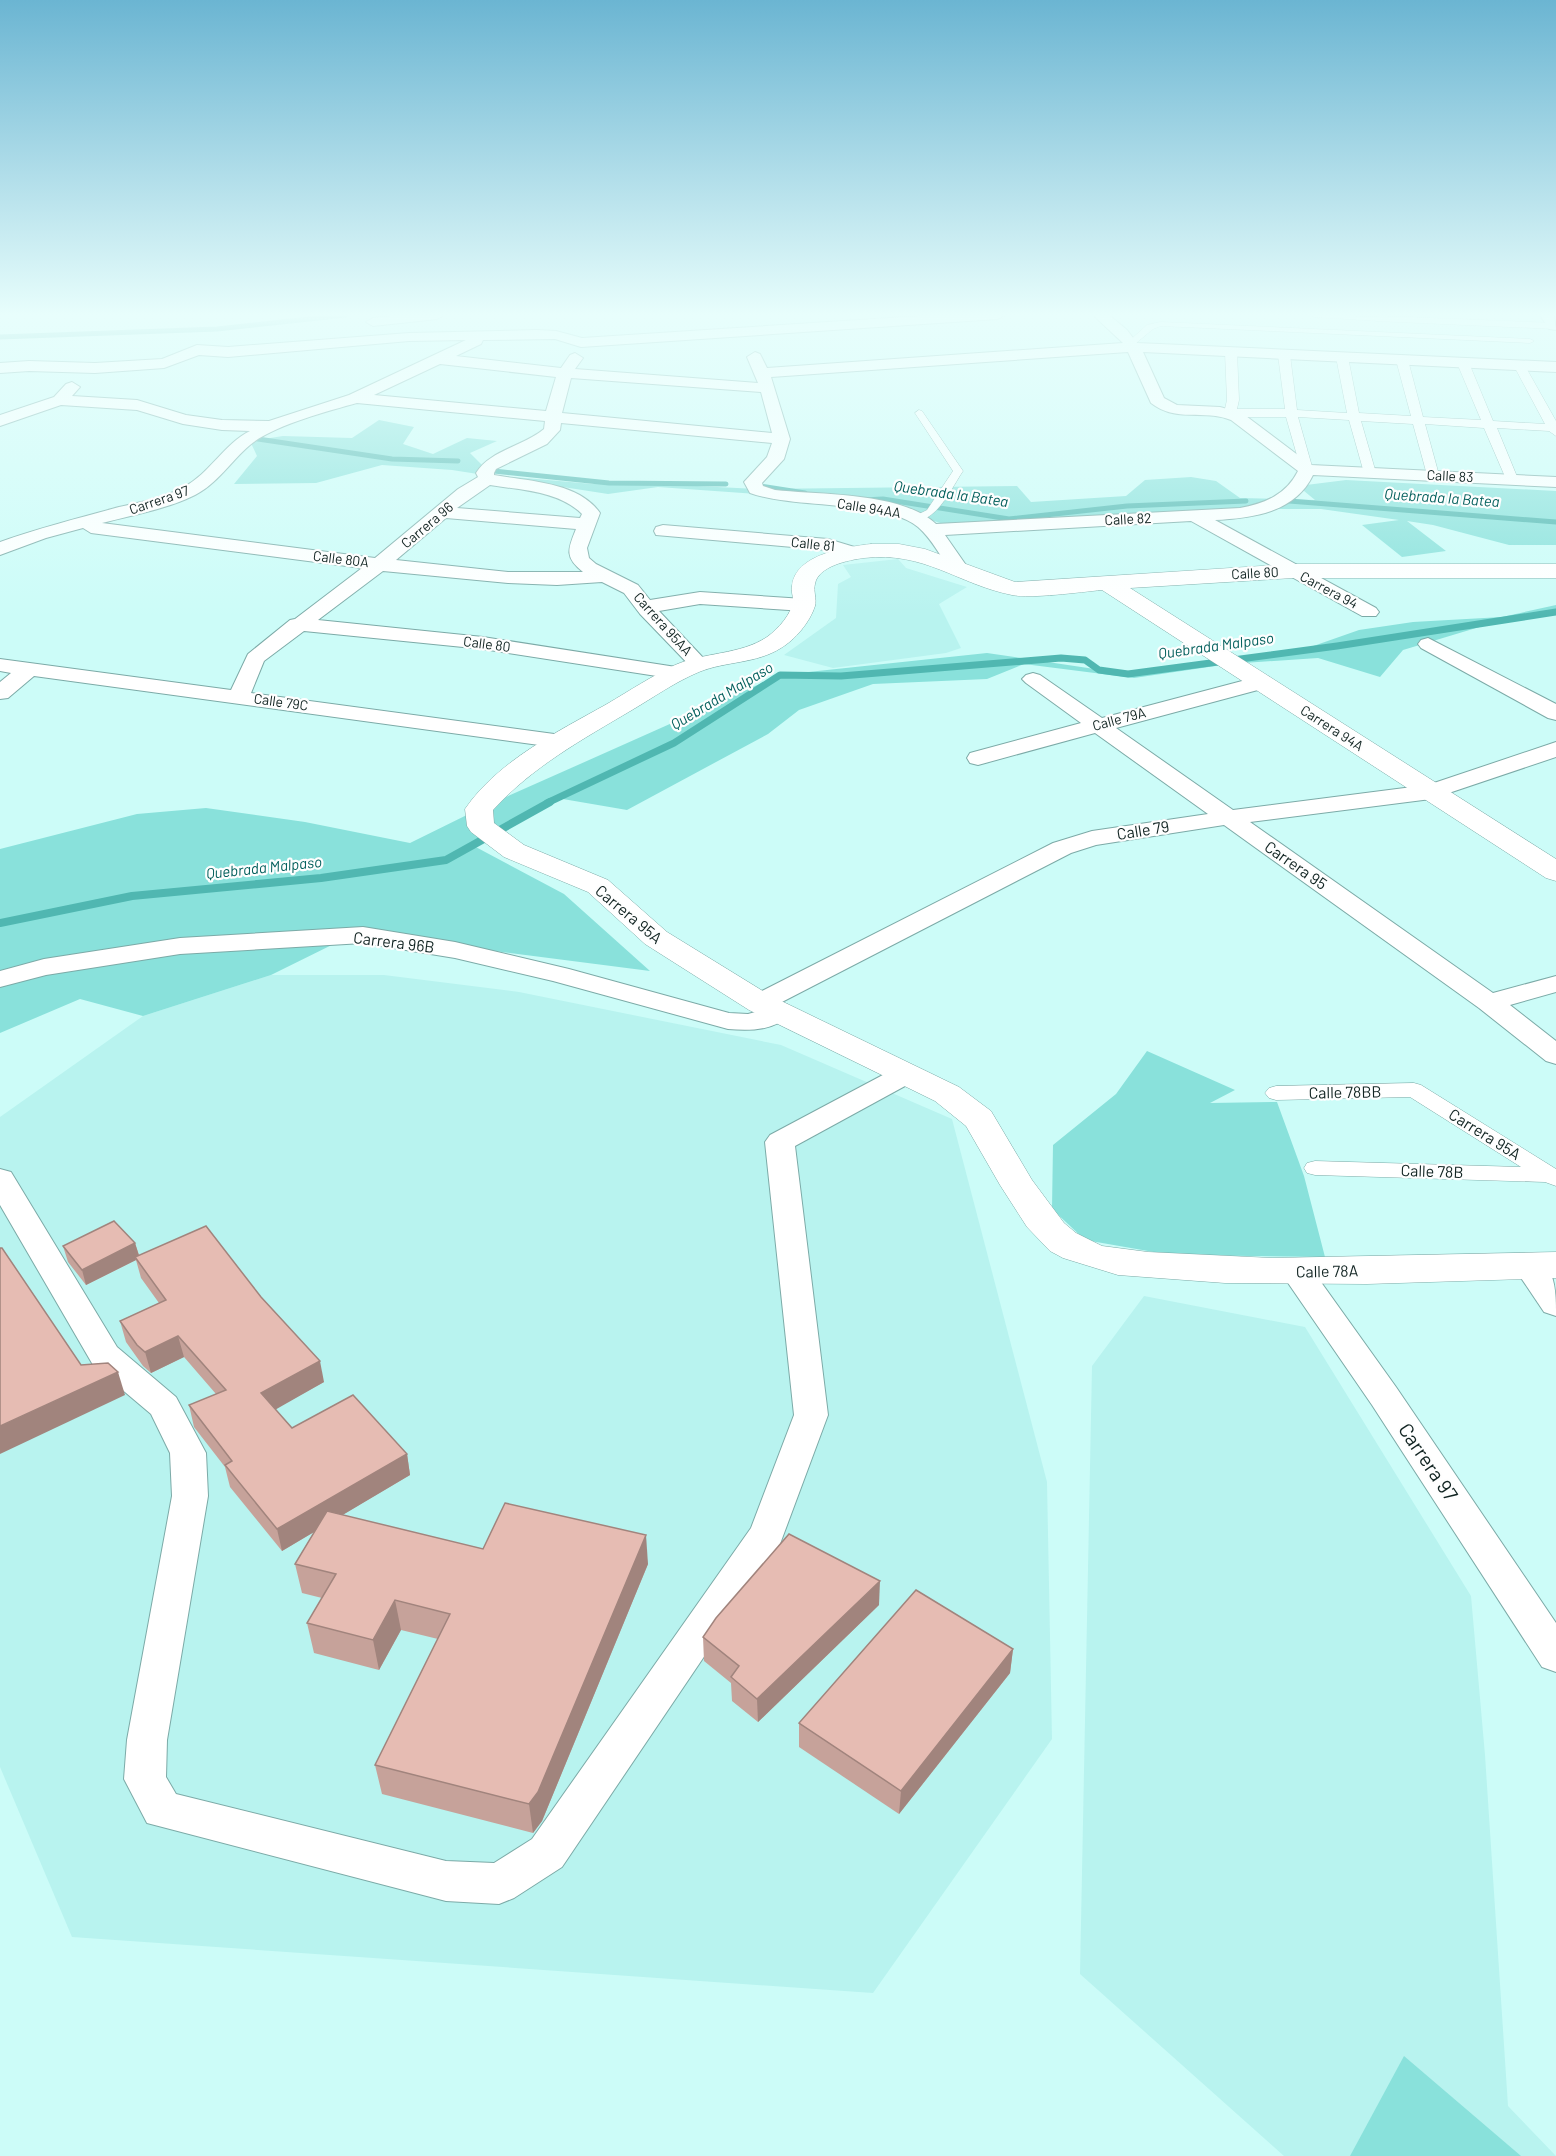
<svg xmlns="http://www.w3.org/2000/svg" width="1556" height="2156" viewBox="0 0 1556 2156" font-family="Barlow,sans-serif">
<rect width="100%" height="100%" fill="#ccfcf8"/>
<g fill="#b8f3ef">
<polygon points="898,559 906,568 967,587 939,604 961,648 946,653 833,668 784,655 836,618 838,584 851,577 843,565"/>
<polygon points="271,975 384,975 519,992 781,1045 952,1119 1047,1482 1052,1739 873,1993 72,1937 0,1767 0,1117 143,1016"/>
<polygon points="1144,1296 1305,1327 1471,1596 1485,1755 1508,2106 1556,2156 1284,2156 1080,1974 1092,1366"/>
</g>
<g fill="#89e1db">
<polygon points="379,420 414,427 403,444 433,454 467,438 497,441 470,453 492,475 593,484 657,484 757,489 1017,486 1031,502 1126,496 1145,480 1191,477 1216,481 1240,498 1315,500 1298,486 1346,480 1556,491 1556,545 1509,545 1433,525 1407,521 1446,551 1402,557 1362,525 1399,520 1321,509 1223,509 956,528 896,509 772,495 658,487 608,494 452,470 382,465 316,483 234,484 257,456 250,441 283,436 352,438"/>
<polygon points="1556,605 1556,614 1506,619 1403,650 1380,677 1318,658 1229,664 1134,678 1024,664 987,679 873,684 799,710 768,734 627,810 557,798 472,845 564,894 650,971 356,933 271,975 143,1016 80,999 0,1033 0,849 137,814 206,808 305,822 410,843 479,809 780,675 987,653 1128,674 1302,650 1359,630 1413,622 1502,617"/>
<polygon points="1147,1051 1235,1090 1210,1103 1277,1102 1304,1176 1325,1257 1171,1255 1085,1240 1052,1209 1053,1145 1116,1094"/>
<polygon points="1404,2056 1521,2156 1350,2156"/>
</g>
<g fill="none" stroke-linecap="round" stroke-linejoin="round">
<g stroke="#50b7b1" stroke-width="5">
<polyline points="0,337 217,329 346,315"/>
<polyline points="258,439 392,459 458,461"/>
<polyline points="494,471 609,483 726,484"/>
<polyline points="760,486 805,493"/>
<polyline points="863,500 883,499 1009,519 1127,506 1246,501"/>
<polyline points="1289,501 1556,522"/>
</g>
<polyline stroke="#50b7b1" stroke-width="7" points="547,803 674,743 780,675 841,676 1061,658 1085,660 1099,670 1128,674 1337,646 1556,612"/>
<polyline stroke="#50b7b1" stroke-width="8" points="0,923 132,896 321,878 446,860 550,802"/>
<defs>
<g id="service">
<polygon points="1310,315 1380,317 1384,319 1380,321 1314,317"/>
<polygon points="1161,322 1530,339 1534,341 1530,343 1161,326 1153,329 1135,344 1128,342 1147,325"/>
<path d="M919,410L922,411L963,471C952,487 937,522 915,520V516L927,510L953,471L915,413Z"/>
</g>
<g id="pedestrian">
<polygon points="1380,316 1554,323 1556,329 1376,321 1376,317"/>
<polygon points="1231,349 1237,352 1239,400 1237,409 1285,409 1278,355 1284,352 1290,355 1297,410 1347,413 1336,357 1342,354 1348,357 1359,413 1411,416 1396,360 1402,357 1408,360 1423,417 1481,420 1457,363 1463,360 1469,363 1493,421 1545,424 1514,366 1520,363 1524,364 1556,421 1556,436 1549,431 1497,428 1518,479 1512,483 1506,479 1484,428 1425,424 1439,475 1433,479 1427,475 1413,424 1361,421 1376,473 1370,477 1364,473 1349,420 1298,417 1313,470 1307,474 1302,473 1286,417 1230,417 1224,413 1227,400 1225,352"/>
<polygon points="1414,1083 1421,1085 1556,1169 1556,1186 1545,1182 1315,1175 1307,1173 1304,1168 1307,1163 1315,1161 1521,1167 1410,1097 1276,1100 1269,1098 1265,1093 1269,1088 1276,1086"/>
</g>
<g id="minor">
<polygon points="399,315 444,315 437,319 373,326 366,322 373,318"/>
<path d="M936,315H1005L998,319L581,347L555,339L483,340L481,344L456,356L561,368L570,355L575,353L583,358L575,369L758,383L747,357L755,352L760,354L767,368L1123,343L1093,315H1109L1127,330L1137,343L1556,362V372L1143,352L1164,398L1177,405L1220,407L1242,413L1311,465L1556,477V487L1313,475C1295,513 1252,518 1215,520L1376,608L1379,612L1376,616H1362L1191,521L945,535L968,568L965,572H951C941,557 932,539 918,527C886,500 794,509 750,493L744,482L767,457L772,443L561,423L560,430L547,444L496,469L494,473V475C528,481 579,482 600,513L587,548L589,558L596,564L638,585L650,600L700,592L804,599L811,601L814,605L811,609L804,611L700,604L659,611L709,664L706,668L699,670L692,668L640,614L624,593L602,582L557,585L508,583L383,571L318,620L483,637L676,667L683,669L687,673L683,677L676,679L483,649L304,631L264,661L251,693L569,736L572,741L569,746L561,748L34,676L8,698L0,699V682L11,673L0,671V659L231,690L248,654L290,620L295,619L362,568L91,533L83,528L46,538L0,555V542C39,528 79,518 119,507C141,502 164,498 184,487C210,473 224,444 250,431L222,430L183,424L137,410L61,405L0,426V415L54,397L66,384L72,382L80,387L72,396L137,400L186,415L222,420L269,421L349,395L466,340L409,341L228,357L199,355L164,368L95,373L29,371L0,373V363L29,361L95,363L162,359L197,345L228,347L409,333L537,330L556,331L582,338ZM1128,352L1151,403C1176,423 1204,409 1231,420L1298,471C1286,495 1265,503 1240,508L936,524C902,492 820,495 775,490L763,486L762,483L784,459L790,439L771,377ZM440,364L556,377L546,411L374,395ZM571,378L761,392L772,433L562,413ZM357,403L545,421L544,429C524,446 490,450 476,473L478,477L458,489L375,558L102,523C133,515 167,509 195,495C217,484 231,461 250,445C272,426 328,411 357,403ZM490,485C520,490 559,491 582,514L580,518L457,508ZM446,518L576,529C568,549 564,557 583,572H508L396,560Z"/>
<polygon points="1540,315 1554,315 1556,330 1549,329"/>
<polygon points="663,525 828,539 861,549 863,553 861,557 854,559 826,550 656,535 654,531 656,527"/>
<polygon points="1428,638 1556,704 1556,720 1548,718 1421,648 1418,644 1421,640"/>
<path d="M1033,673L1040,675L1102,718L1261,676L1269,677L1272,682L1269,687L1116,728L1233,810L1428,785L1556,742V757L1431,799L1250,822L1493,993L1556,976V992L1510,1005L1556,1041V1064L1546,1061L1479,1008L1224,825L1096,845L1071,853L780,1003L788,1005L792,1011C778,1031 750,1031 728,1029L553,981L455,958L363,943L180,954L46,975L0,987V971L44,959L180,938L363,927L455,942L569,969L729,1013L748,1014L759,1011L750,1009L746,1003L750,997L1053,843L1092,831L1208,814L1095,733L978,765L970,763L967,758L970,753L1081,723L1026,683L1022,679L1026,675Z"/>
<polygon points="906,1065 916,1068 920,1074 916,1080 795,1146 828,1415 780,1544 562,1867 514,1898 499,1904 446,1901 147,1823 124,1779 127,1740 172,1496 170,1453 151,1414 93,1365 0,1205 0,1169 11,1172 117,1347 176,1397 206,1453 208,1496 167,1740 166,1777 176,1794 446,1861 494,1863 532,1839 751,1528 794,1415 765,1142 770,1135 896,1068"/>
<path d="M1529,1255C1556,1263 1556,1290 1556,1316L1544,1312L1513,1266L1518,1258Z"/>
<polygon points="1297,1261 1308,1264 1396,1387 1556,1623 1556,1672 1542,1667 1372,1405 1286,1280 1281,1272 1286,1264"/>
</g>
<path id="tertiary" d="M871,544H899L925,549L1015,582L1293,564H1556V578H1293L1130,588L1556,859V881L1546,878L1102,590C1080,592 1031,599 1012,595C957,584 925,551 864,558C849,560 818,566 815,584C813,591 817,599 815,606C810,622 795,640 781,648C756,664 726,661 699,672C675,682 654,697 632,710C583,739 532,767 493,810L494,823L524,845L608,880L667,932L771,996L959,1087L991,1111L1032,1180L1064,1223L1076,1233L1102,1246L1148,1252L1272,1258L1556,1252V1278L1367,1284L1225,1283L1118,1275L1063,1258L1050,1251L1027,1227L1000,1185L966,1126L935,1101L749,1010L645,944L588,892L504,857L471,832L467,826L465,809C498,761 557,732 607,704C629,691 652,676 675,665C704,652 740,655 767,637C778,629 792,614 793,600C793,596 791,591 792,586C795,554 846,547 871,544Z"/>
</defs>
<use href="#service" stroke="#7caaa7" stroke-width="1"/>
<use href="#pedestrian" stroke="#7caaa7" stroke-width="1"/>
<use href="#minor" stroke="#7caaa7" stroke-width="2"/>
<use href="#tertiary" stroke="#7caaa7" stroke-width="1"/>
<use href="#service" fill="#fff" fill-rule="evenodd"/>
<use href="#pedestrian" fill="#fff" fill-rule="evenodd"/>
<use href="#minor" fill="#fff" fill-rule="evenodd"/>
<use href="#tertiary" fill="#fff" fill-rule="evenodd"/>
</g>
<g fill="#c6a29a">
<polygon points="135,1243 139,1255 324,1382 275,1409 292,1428 407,1454 410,1475 342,1515 483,1549 648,1564 542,1821 533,1833 382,1794 375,1765 438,1639 401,1630 379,1670 314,1653 307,1623 322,1598 302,1593 295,1564 314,1532 282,1551 230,1487 225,1467 194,1427 189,1405 216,1394 184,1357 151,1373 143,1366 126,1342 120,1321 159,1303 141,1278 136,1260 86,1285 68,1262 63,1246"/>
<polygon points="879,1605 758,1722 732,1701 731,1683 704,1661 703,1637"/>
<polygon points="1013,1649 1010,1673 899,1814 799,1747 799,1723"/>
</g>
<g fill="#a1847d">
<polygon points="135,1243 140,1259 135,1257 136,1260 86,1285 82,1270"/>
<polygon points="178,1336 184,1357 151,1373 145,1352"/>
<polygon points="320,1361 324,1382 266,1415 261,1393"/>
<polygon points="118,1372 125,1395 0,1454 0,1426"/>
<polygon points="407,1454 410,1475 282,1551 277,1529"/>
<polygon points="646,1535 648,1564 542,1821 533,1833 529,1804"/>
<polygon points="880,1581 879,1605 758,1722 757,1699"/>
<polygon points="395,1600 401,1630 379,1670 373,1640"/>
<polygon points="1013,1649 1010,1673 899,1814 901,1791"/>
</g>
<g fill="#e6bcb3" stroke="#a1847d" stroke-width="1.5">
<polygon points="114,1221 135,1243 82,1270 63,1246"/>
<polygon points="206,1226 261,1297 320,1361 261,1393 292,1428 353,1395 407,1454 277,1529 225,1465 232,1461 189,1405 226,1390 178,1336 145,1352 137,1345 120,1321 166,1300 135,1257"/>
<polygon points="0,1248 2,1248 81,1365 108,1363 118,1372 0,1426"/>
<polygon points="505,1503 646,1535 538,1792 529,1804 375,1765 450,1614 395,1600 373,1640 307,1623 336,1574 295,1564 327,1511 483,1549"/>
<polygon points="789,1534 880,1581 757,1699 731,1677 739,1666 703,1637 716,1618"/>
<polygon points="916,1590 1013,1649 901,1791 799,1723"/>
</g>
<linearGradient id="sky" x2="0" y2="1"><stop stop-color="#6bb5d2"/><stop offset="0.51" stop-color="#e8fefc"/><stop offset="1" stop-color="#e8fefc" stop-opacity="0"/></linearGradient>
<rect width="1556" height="617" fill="url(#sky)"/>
<g text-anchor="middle" stroke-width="4.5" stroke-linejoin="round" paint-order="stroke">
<g font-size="14" fill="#102321" stroke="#fefefe">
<text transform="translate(1450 476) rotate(3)" y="5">Calle 83</text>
<text transform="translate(159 500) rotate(-19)" y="5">Carrera 97</text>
<text transform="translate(869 508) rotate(9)" y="5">Calle 94AA</text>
<text transform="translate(1128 519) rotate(-3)" y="5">Calle 82</text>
<text transform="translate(427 525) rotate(-40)" y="5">Carrera 96</text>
<text transform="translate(813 544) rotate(6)" y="5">Calle 81</text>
<text transform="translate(341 559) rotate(7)" y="5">Calle 80A</text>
<text transform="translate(1255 573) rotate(-3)" y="5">Calle 80</text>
<text transform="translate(1329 590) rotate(28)" y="5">Carrera 94</text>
<text transform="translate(663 624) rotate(48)" y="5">Carrera 95AA</text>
<text transform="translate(487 644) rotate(7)" y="5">Calle 80</text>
<text transform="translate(281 702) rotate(8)" y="5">Calle 79C</text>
<text transform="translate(1119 719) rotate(-15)" y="5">Calle 79A</text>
<text transform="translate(1332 728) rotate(33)" y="5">Carrera 94A</text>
</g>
<g font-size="15" font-style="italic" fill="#04605d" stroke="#fefefe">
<text transform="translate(951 494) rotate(8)" y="5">Quebrada la Batea</text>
<text transform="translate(1442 498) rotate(4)" y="5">Quebrada la Batea</text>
<text transform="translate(1216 646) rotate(-8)" y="5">Quebrada Malpaso</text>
<text transform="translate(722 696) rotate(-31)" y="5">Quebrada Malpaso</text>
<text transform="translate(264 868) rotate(-6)" y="5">Quebrada Malpaso</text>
</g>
<g font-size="16" fill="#102321" stroke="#fefefe">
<text transform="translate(1143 830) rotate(-9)" y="6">Calle 79</text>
<text transform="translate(1296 865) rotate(35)" y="6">Carrera 95</text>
<text transform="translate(629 914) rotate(40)" y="6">Carrera 95A</text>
<text transform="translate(394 942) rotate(7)" y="6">Carrera 96B</text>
<text transform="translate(1345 1092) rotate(-1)" y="6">Calle 78BB</text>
<text transform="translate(1485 1134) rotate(32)" y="6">Carrera 95A</text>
<text transform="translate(1432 1171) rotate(2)" y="6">Calle 78B</text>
<text transform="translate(1327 1271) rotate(-1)" y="6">Calle 78A</text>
</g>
<g font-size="20" fill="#102321" stroke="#fefefe">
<text transform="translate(1428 1462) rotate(56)" y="7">Carrera 97</text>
</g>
</g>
</svg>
